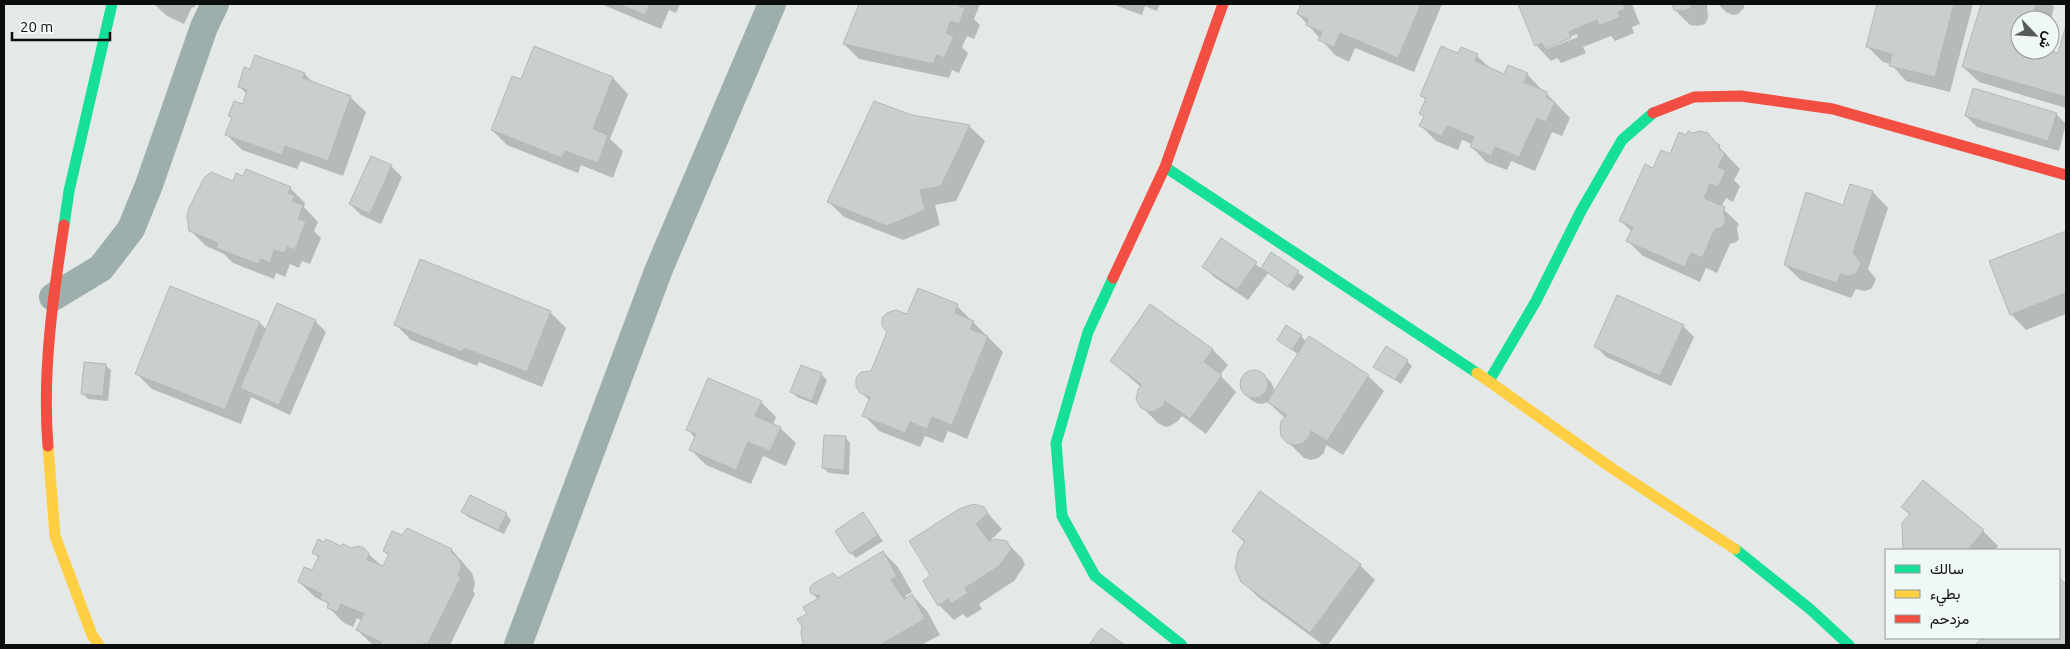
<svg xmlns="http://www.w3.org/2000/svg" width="2070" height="649" viewBox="0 0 2070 649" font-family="Ubuntu,Vazirmatn,sans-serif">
<rect width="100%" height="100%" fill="#e4e9e8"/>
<g fill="#0003" fill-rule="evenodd">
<polygon points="154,4 196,4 194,8 192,7 184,24 167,16"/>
<polygon points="601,4 680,4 676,13 669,10 661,29"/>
<polygon points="861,4 980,4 974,19 980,25 974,39 967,36 962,47 968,53 959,73 952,70 949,78 859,59 844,44"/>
<polygon points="1112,4 1160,4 1157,11 1145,6 1142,15"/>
<polygon points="1302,4 1442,4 1414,72 1355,48 1349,62 1335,55 1298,14"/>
<path d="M1519,4H1632L1640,24L1632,27L1634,33L1615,41L1611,36L1583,47L1586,53L1561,63L1557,58L1551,61L1536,45ZM1577,34L1578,37L1547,49L1545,47Z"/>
<polygon points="1673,4 1707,4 1708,18 1705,24 1698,26 1690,25 1675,10"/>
<polygon points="1718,4 1744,4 1744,8 1738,14 1733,15 1726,12"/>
<polygon points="1879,4 1973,4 1950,92 1906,81 1891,64 1883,62 1868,47"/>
<polygon points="1982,4 2051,4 2054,7 2050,23 2050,20 2020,20 2020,50 2043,50 2059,55 2066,30 2066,108 1979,82 1963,67"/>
<polygon points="535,48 613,78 628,94 610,139 623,151 613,178 581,165 578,173 507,145 492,130 522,81"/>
<polygon points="1459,55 1477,56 1491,69 1505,75 1527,74 1542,90 1541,91 1546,93 1570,118 1562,136 1552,132 1535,171 1511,161 1507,170 1486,162 1471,146 1472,144 1462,140 1458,150 1436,141 1421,126 1425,118 1421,113 1426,100 1421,95"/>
<polygon points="256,56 305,74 314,84 350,97 366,112 343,176 301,161 297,169 242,150 227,135 233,119 230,116 244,105 247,94 239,86 250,71"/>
<polygon points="2056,114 2066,124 2059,151 1977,127 1966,116"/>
<polygon points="911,116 969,126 985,141 956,201 935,205 940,225 903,240 844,217 828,201"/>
<polygon points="1718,146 1740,169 1734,180 1740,186 1733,202 1726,198 1721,207 1739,224 1737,228 1739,239 1736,242 1730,244 1717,273 1706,268 1700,282 1643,256 1628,241 1632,232 1621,221 1654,170 1670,155"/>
<polygon points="391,166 402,177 381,224 361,215 350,204"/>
<polygon points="234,183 290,188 305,203 304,207 318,222 314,231 321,238 310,264 302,261 299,268 290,264 285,277 276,273 274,279 233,263 224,254 206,246 191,231"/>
<polygon points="1851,185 1873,192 1888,208 1868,269 1876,279 1874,284 1871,289 1864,291 1856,289 1851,298 1801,280 1785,265 1844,206"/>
<polygon points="2066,232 2066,314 2026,330 2011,314 1991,262"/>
<polygon points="1222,240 1262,269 1271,254 1304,277 1294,291 1268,273 1248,300 1214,277 1204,266"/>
<polygon points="171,288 260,323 267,330 315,321 326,332 290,415 251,397 241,424 152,389 137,374"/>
<polygon points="1151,305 1213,350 1228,365 1220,375 1236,392 1206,434 1182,416 1178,421 1170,426 1166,427 1158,423 1142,407 1142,388 1111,361"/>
<polygon points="957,306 1003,352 967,439 948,431 943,443 925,436 920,447 879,431 864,415 870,401 861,392 872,373 908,316"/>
<polygon points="550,312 566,328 542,387 479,362 477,366 411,340 396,325"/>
<polygon points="1683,326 1694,337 1671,386 1606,357 1596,346"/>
<polygon points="1301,336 1307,342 1368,376 1384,391 1343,455 1326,445 1324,453 1318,458 1311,460 1304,458 1282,436 1285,418 1268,402 1262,404 1256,403 1250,399 1241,386 1242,380 1246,374 1252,371 1260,372 1271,382 1274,389 1273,395 1299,355 1278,340"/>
<polygon points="1407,361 1412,366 1401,384 1375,367"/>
<polygon points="105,365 111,370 108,401 88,399 83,394"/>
<polygon points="821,374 827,380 817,405 797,397 792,392"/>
<polygon points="761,402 776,417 773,425 780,428 796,443 786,466 763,456 751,484 706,465 690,449 695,438 687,429"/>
<polygon points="845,437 850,443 849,475 829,473 823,468"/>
<polygon points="983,508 1002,529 991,540 992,542 1006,542 1022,558 1025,565 1014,581 979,604 982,609 967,618 963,614 954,620 939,605 931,575"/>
<polygon points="463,511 506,514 511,520 504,534 468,517"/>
<polygon points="863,513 883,541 856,558 851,553"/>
<polygon points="1904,524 1983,531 1998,546 1995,550 1905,550"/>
<polygon points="1233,531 1360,565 1375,580 1328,645 1323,645 1258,597 1242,581 1245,543"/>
<polygon points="342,548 363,549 383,567 389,556 384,551 452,550 472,573 475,583 473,591 475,594 450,645 373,645 357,630 362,621 357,618 353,627 344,623 328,607 327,603 315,597 299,582 313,572 319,558 314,553"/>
<polygon points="883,552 898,567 912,592 905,596 907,598 912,595 927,611 940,635 921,645 805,645 802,632 808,614 819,600 811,592 837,580"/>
<polygon points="2059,579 2066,586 2066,645 1977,645 1984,638 2059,638"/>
</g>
<g fill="#cacecd" stroke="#b4b8b7">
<polygon points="619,4 650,4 645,15"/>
<polygon points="859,4 959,4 958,5 965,9 959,24 951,21 946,33 954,36 944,58 937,55 933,64 843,44"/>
<polygon points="1301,4 1421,4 1398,58 1340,33 1334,47 1318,40 1322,32 1306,25 1308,19 1297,14"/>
<polygon points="1518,4 1623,4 1625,9 1618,12 1620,17 1599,26 1597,20 1569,32 1571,38 1545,49 1542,43 1535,46"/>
<polygon points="1672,4 1692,4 1690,9 1682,11 1674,10"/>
<polygon points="1877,4 1954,4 1935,77 1889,66 1892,54 1866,47"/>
<polygon points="1981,4 2036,4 2031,20 2020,20 2020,50 2048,50 2058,53 2066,25 2066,97 1962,67"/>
<polygon points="534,46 613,77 593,129 608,135 598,163 565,151 562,158 491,130 512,76 521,79"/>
<polygon points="1441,46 1458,53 1461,47 1478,54 1475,61 1504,74 1508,65 1528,73 1524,82 1547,92 1546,97 1555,102 1546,122 1537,118 1519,157 1495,147 1491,156 1470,147 1474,137 1447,126 1442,136 1419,126 1424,116 1419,114 1426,98 1420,96"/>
<polygon points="255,55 305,73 303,78 351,96 328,161 285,146 282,155 225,135 232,117 228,116 234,101 243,104 247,90 238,87 244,67 250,69"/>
<polygon points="1973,88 2057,113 2048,141 1965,116"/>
<polygon points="874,101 912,115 970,125 941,186 920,190 925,210 887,226 827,202"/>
<polygon points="1688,131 1693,133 1699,131 1708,133 1716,143 1720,145 1719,149 1725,153 1718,167 1726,170 1718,187 1710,184 1704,198 1725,207 1723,212 1725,217 1725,223 1721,228 1715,229 1702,258 1691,253 1685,267 1626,241 1633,227 1619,221 1645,164 1653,168 1661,150 1670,154 1679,132 1686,135"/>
<polygon points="371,156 392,165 370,214 349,204"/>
<polygon points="246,169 291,187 288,193 295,196 292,201 303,205 298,219 306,221 295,250 287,247 284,253 274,250 270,263 261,259 258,264 216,248 218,243 189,231 187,216 189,208 204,178 211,172 233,181 236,173 243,176"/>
<polygon points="1850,184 1873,191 1853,253 1861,263 1856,274 1848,276 1841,274 1836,283 1784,265 1806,192 1843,205"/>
<polygon points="2066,231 2066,296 2065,293 2010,315 1989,261"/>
<polygon points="1221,238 1257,262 1237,290 1202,267"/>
<polygon points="1271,252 1299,271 1288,287 1261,268"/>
<polygon points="420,259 551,311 527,372 464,348 462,352 394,325"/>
<polygon points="170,286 260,322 225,410 135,374"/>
<polygon points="918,288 958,304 955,313 974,321 970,329 988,336 952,425 932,417 927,429 910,422 905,433 862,416 870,397 860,393 856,386 856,378 861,372 871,371 887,332 882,326 882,318 887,313 896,310 907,314"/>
<polygon points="1617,295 1684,325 1660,376 1594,347"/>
<polygon points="277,303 316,320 279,405 240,388"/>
<polygon points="1150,304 1213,349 1204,362 1222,375 1190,419 1165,401 1163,406 1155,411 1150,412 1141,408 1136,399 1138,389 1142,385 1110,361"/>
<polygon points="1286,325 1302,335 1292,350 1277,340"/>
<polygon points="1309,336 1369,375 1327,441 1311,431 1309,437 1303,443 1295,445 1287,443 1281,436 1280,429 1281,421 1287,415 1267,402"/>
<polygon points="1386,346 1408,360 1395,380 1373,367"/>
<polygon points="84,362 106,364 103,396 81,394"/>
<polygon points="801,365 822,373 812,401 790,392"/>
<circle cx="1254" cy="384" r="14"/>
<polygon points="708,378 762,401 755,416 781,427 770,451 748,442 736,470 689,450 696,434 686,430"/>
<polygon points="824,435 846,436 844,470 822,468"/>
<polygon points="1923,480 1984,530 1968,550 1903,550 1902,523 1910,514 1901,507"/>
<polygon points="1260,491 1361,564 1310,633 1241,582 1235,568 1238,552 1245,541 1232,531"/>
<polygon points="470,495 507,513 498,530 461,512"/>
<polygon points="974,504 984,507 988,513 976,524 990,542 995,539 1007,541 1011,550 999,566 965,588 968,593 951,604 948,599 938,606 923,581 930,575 909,541 959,509"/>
<polygon points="863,512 878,535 850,554 835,531"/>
<polygon points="407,528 452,549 451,552 457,557 460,562 461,567 458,576 461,577 427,645 424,643 422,645 380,645 381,642 356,630 364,614 341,604 337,612 327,608 329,603 320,599 322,594 298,582 304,567 312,570 319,556 312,553 318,539 324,542 326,539 341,546 343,544 351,548 359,546 364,548 369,554 367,560 383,566 389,554 383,551 392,531 402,535"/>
<polygon points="883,551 897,576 891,580 904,599 912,594 925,619 880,645 803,645 801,632 802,626 797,619 807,614 803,607 819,598 819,595 813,595 810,592 810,587 814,583 833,573 838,578"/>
<polygon points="2059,577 2066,585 2066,645 1975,645 1982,638 2059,638"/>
<polygon points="1101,628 1125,645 1089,645"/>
</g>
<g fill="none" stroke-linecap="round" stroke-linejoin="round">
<g stroke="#9cafac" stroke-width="28">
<polyline points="53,297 101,268 131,229 149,185 204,27 215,4"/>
<polyline points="518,645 659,269 772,4"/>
</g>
<g stroke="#16e098" stroke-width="11">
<polyline points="1165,167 1477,373"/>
<polyline points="64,225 69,191 112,4"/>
<polyline points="1113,278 1088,332 1056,443 1062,516 1095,576 1182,645"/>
<polyline points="1489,381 1536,301 1581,211 1622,140 1653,113"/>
<polyline points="1735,549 1810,609 1849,645"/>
</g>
<g stroke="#ffcf43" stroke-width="11">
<polyline points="1477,373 1613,469 1735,549"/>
<polyline points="48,446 55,536 92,635 99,645"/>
</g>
<g stroke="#f24e42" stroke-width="11">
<polyline points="1653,113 1694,97 1741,96 1833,109 2066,175"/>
<polyline points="1113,278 1165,167 1223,4"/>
<path d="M48,446C42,372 53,297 64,225"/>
</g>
</g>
<rect width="2070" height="649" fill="none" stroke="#0b0e0d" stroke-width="10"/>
<rect x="1885" y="549" width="175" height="90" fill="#eff8f7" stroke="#949a99"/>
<rect x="1895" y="565" width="25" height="8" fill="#16e098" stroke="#949a99"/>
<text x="1930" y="574" font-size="15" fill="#0b0e0d">سالك</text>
<rect x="1895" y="590" width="25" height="8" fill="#ffcf43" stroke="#949a99"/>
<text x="1930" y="599" font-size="15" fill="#0b0e0d">بطيء</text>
<rect x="1895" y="615" width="25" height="8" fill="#f24e42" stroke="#949a99"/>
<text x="1930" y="624" font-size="15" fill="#0b0e0d">مزدحم</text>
<g transform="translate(2035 35) rotate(115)"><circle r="24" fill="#eff8f7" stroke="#949a99"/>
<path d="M0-4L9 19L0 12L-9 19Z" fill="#575b5a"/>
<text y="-8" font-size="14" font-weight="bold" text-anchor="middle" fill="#0b0e0d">ش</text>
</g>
<path d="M12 32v8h98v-8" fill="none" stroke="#0b0e0d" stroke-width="2.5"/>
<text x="20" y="32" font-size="15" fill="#0b0e0d" stroke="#eff8f7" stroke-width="4" paint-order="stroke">20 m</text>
</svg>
